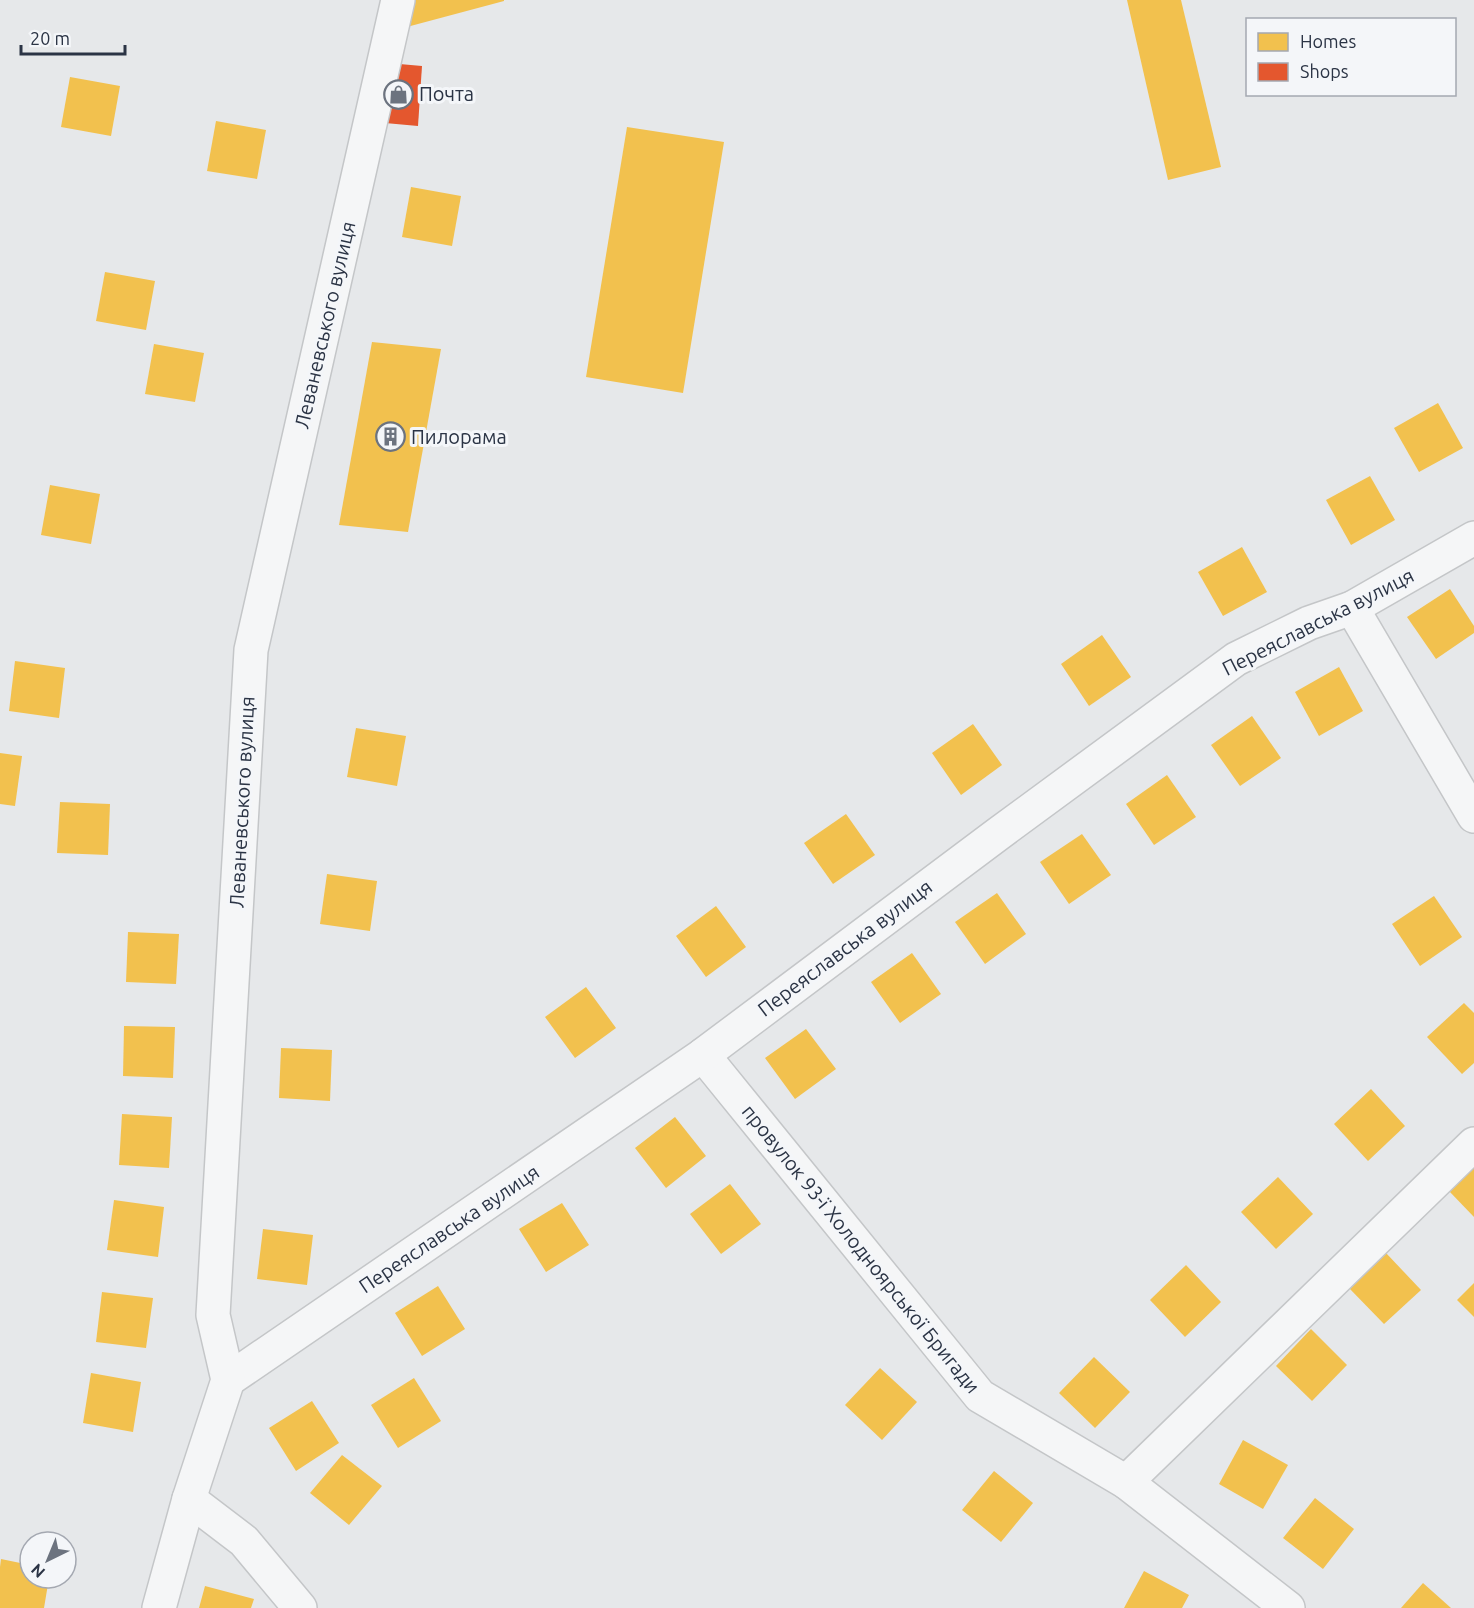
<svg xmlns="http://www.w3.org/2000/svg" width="1474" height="1608" viewBox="0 0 1474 1608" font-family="Ubuntu,sans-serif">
<rect width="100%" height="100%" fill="#e6e8ea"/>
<g fill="#f2c14e">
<polygon points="396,0 504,0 504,1 403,28"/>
<polygon points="1127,0 1181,0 1221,167 1168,180"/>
<polygon points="70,77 120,86 111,136 61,127"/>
<polygon points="216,121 266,130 257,179 207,171"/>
<polygon points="627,127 724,142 683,393 586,377"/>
<polygon points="411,187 461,196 452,246 402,237"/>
<polygon points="105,272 155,281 146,330 96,321"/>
<polygon points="372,342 441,349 408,532 339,525"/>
<polygon points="154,344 204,353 195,402 145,394"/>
<polygon points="1438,403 1463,448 1419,472 1394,428"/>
<polygon points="1370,476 1395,520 1351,545 1326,500"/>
<polygon points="50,485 100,494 91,544 41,535"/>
<polygon points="1242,547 1267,592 1223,616 1198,572"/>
<polygon points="1450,589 1474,626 1474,633 1436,659 1407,617"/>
<polygon points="1102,635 1131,677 1089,706 1061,664"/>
<polygon points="15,661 65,668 59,718 9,711"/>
<polygon points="1339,667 1363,711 1319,736 1295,692"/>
<polygon points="1252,716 1281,758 1240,786 1211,745"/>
<polygon points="973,724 1002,765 961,795 932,753"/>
<polygon points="356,728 406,736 397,786 347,777"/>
<polygon points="0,753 22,756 15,806 0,804"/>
<polygon points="1167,775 1196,817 1154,845 1126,804"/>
<polygon points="60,802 110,804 108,855 57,853"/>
<polygon points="846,814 875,855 833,884 804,843"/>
<polygon points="1082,834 1111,875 1069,904 1040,862"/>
<polygon points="327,874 377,881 370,931 320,924"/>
<polygon points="997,893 1026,934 985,964 955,922"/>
<polygon points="1434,896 1462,937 1420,966 1392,924"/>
<polygon points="716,906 746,947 706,977 676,936"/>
<polygon points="128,932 179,934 176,984 126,982"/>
<polygon points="912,953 941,994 900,1023 871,982"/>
<polygon points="586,987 616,1028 575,1058 545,1017"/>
<polygon points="1464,1003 1474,1013 1474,1063 1462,1074 1427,1037"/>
<polygon points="124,1026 175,1027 173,1078 123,1076"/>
<polygon points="806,1029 836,1069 795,1099 765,1058"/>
<polygon points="281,1048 332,1050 330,1101 279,1098"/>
<polygon points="1371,1089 1405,1126 1368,1161 1334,1124"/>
<polygon points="122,1114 172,1117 169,1168 119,1165"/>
<polygon points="675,1117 706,1156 666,1188 635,1148"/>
<polygon points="1474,1167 1474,1217 1449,1191"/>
<polygon points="1278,1177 1313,1214 1276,1249 1241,1212"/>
<polygon points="730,1184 761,1224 721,1254 690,1214"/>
<polygon points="114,1200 164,1207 158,1257 107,1250"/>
<polygon points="562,1203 589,1245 546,1272 519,1229"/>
<polygon points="263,1229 313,1235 307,1285 257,1279"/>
<polygon points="1386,1253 1421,1290 1384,1324 1349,1288"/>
<polygon points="1186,1265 1221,1302 1185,1337 1150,1300"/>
<polygon points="1474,1283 1474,1317 1457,1300"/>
<polygon points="438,1286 465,1329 422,1356 395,1313"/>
<polygon points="102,1292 153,1298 146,1348 96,1342"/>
<polygon points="1311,1329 1347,1365 1312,1401 1276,1366"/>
<polygon points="1094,1357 1130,1392 1095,1428 1059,1393"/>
<polygon points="880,1368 917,1402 882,1440 845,1405"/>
<polygon points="91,1373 141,1382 133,1432 83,1423"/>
<polygon points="414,1378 441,1421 398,1448 371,1405"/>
<polygon points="312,1401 339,1443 296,1471 269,1428"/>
<polygon points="1243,1440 1288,1465 1263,1509 1219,1484"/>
<polygon points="342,1455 382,1486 349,1525 310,1493"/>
<polygon points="994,1471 1033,1503 1001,1542 962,1510"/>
<polygon points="1315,1498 1354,1529 1323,1569 1283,1538"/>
<polygon points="1,1559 30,1565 30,1578 49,1578 44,1608 0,1608 0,1567"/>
<polygon points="1144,1571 1189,1595 1182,1608 1124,1608"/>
<polygon points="1423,1583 1451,1608 1401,1608"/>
<polygon points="205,1586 254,1599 251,1608 199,1608"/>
</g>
<polygon fill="#e4572e" points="377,62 422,66 418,126 374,122"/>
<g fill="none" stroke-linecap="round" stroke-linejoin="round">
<defs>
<g id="street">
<polyline points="1352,608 1474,816"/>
<polyline points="703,1055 980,1396 1126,1482 1288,1608"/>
<polyline points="228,1380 703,1055 998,834 1236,659 1309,623 1352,608 1474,538"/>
<polyline points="1126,1482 1474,1144"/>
<polyline points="189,1499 244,1541 300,1608"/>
<polyline points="159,1608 189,1499 228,1380 213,1315 251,650 398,0"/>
</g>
</defs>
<use href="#street" stroke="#c4c6c8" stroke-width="36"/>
<use href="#street" stroke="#f5f6f7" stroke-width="33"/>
</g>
<defs>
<symbol id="shop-ring" viewBox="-11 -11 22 22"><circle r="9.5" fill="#f4f6f9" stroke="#6c737f" stroke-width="1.5"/><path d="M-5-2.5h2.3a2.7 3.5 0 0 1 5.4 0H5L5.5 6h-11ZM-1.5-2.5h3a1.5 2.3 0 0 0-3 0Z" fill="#6c737f"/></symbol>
<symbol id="building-ring" viewBox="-11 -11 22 22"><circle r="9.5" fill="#f4f6f9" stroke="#6c737f" stroke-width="1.5"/><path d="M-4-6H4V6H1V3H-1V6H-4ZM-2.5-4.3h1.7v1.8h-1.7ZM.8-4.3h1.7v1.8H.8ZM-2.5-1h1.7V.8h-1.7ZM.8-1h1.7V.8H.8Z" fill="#6c737f"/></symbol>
</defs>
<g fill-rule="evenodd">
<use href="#shop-ring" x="382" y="78" width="33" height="33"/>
<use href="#building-ring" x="374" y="420" width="33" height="33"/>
</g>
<g text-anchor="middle" stroke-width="6" stroke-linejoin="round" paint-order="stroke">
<g font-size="20" fill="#2b3445" stroke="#f4f6f9" text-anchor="start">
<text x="419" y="101">Почта</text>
<text x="411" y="444">Пилорама</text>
</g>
<g font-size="20" fill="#2b3445" stroke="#f4f6f9">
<text transform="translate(325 325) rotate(-77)" y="7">Леваневського вулиця</text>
<text transform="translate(1318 622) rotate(-27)" y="7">Переяславська вулиця</text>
<text transform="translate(242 802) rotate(-87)" y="7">Леваневського вулиця</text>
<text transform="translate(845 948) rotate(-37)" y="7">Переяславська вулиця</text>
<text transform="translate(449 1229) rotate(-34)" y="7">Переяславська вулиця</text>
<text transform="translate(861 1249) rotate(51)" y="7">провулок 93-ї Холодноярської Бригади</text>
</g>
</g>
<rect x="1246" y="18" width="210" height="78" fill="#f4f6f9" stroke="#a4a8b1" stroke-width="1.5"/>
<rect x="1258" y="33" width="30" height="18" fill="#f2c14e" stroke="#a4a8b1" stroke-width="1.5"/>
<text x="1300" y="48" font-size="18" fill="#2b3445">Homes</text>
<rect x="1258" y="63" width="30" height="18" fill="#e4572e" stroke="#a4a8b1" stroke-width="1.5"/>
<text x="1300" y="78" font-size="18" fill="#2b3445">Shops</text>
<g transform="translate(48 1560) rotate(223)"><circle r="28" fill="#f4f6f9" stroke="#a4a8b1" stroke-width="1.5"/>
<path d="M0-4.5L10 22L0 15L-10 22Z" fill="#6c737f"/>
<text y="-9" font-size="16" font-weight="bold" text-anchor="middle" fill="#2b3445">N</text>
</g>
<path d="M21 45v9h104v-9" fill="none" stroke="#2b3445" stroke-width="3"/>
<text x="30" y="45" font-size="18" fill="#2b3445" stroke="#f4f6f9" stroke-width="4.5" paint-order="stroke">20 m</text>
</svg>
